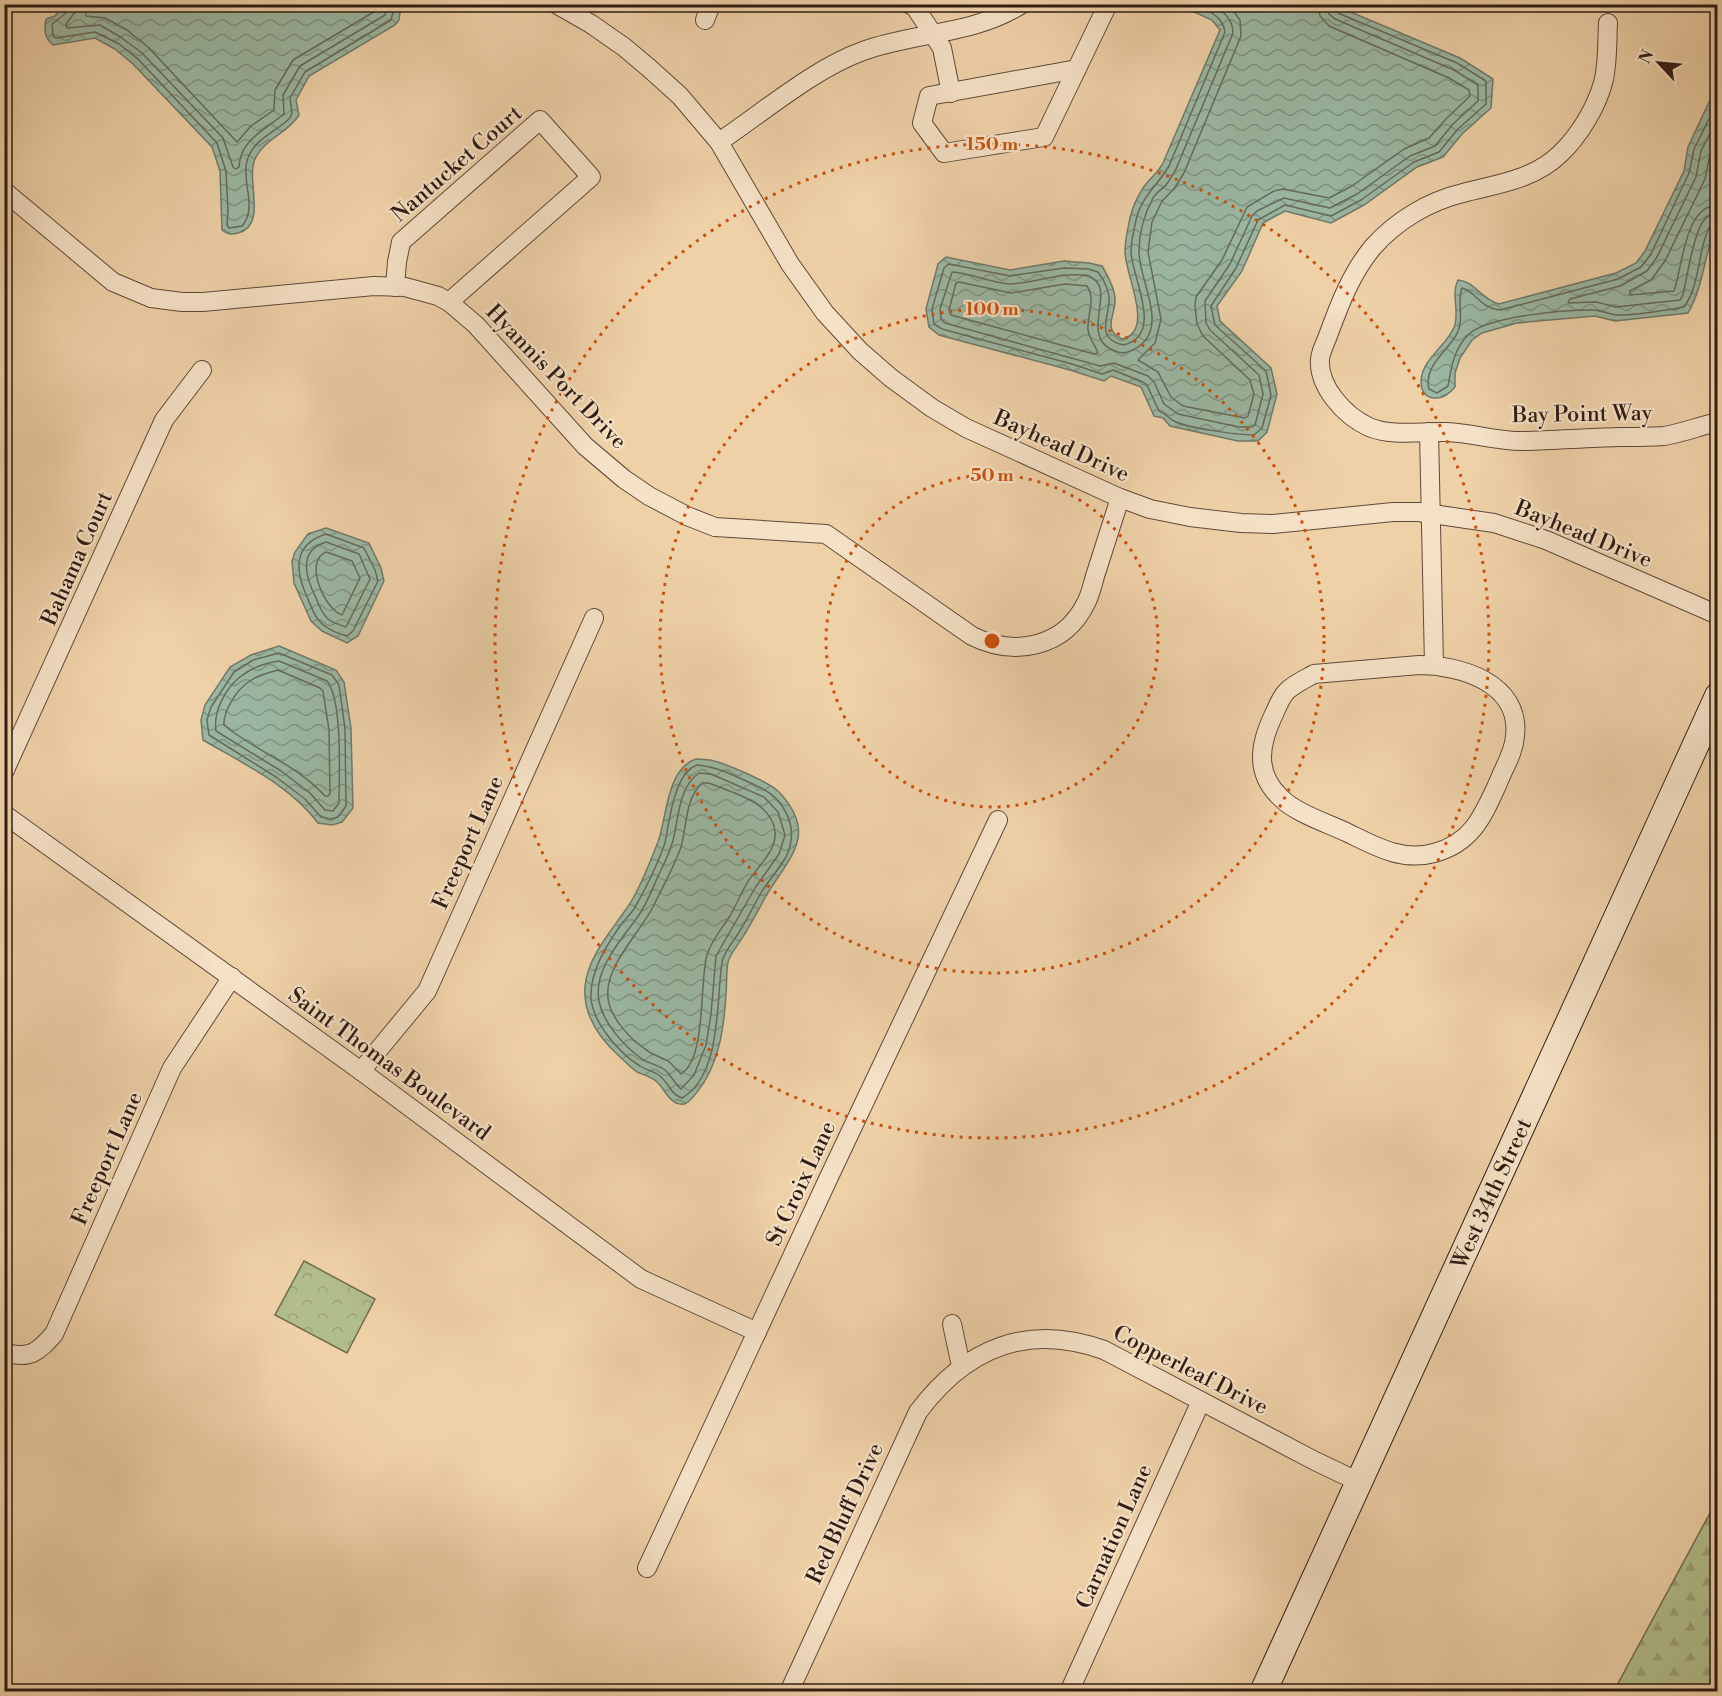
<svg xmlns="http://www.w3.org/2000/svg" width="1722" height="1696" viewBox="0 0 1722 1696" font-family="'Libre Bodoni',serif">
<defs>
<pattern id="forest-firs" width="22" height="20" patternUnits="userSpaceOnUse" patternTransform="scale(1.5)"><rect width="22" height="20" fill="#b2bd8c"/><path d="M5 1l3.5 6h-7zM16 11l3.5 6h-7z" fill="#99a278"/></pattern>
<pattern id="park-crowns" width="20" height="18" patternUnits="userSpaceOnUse" patternTransform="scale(1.5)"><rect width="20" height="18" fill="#b2bd8c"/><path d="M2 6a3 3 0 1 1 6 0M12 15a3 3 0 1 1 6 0" fill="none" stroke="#99a278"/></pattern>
<pattern id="water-waves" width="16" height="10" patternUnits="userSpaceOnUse" patternTransform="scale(1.5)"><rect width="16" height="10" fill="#9bb8a3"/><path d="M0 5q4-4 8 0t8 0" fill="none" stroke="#7f9584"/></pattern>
</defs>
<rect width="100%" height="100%" fill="#efd1a8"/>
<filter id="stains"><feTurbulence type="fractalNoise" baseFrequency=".00333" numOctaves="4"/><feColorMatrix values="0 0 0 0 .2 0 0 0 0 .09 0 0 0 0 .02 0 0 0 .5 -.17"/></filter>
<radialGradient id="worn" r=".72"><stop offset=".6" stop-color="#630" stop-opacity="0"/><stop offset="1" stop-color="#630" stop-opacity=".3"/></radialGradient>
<polygon fill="url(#forest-firs)" stroke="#706c50" stroke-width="1.5" points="1717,1500 1717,1691 1614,1691"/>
<polygon fill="url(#park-crowns)" stroke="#706c50" stroke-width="1.5" points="304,1261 375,1299 347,1353 275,1315"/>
<g fill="url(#water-waves)" stroke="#707a6a" stroke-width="1.5">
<path d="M64,5V4L401,5L399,20L395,25L309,76L296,100L299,115C288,133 266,138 256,157C244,177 269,225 238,233C231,235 227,234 222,230L220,171L212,147L133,64L115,49L95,38L53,45C44,37 44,30 46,19L55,16Z"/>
<path d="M1179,5H1334L1460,58L1493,79L1491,108L1462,134L1443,157L1417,167L1364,205L1331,223L1285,211L1263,223L1242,271L1217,306L1220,321L1271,368L1277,394L1267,432L1258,441H1238L1170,426L1163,418L1154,416L1141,387L1111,376L1104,381L1070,370L939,335L929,327L926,309L938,264L946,257L1010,270L1064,261L1089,263L1102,266C1108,276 1116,290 1115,302C1114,318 1103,329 1122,339C1156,331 1124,273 1125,251C1125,240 1128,228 1130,218C1132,209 1138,196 1143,188C1149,179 1157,174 1163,163L1220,30L1212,20Z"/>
<path d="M1717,85V222C1705,251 1704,285 1688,313L1615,321L1595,316L1517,323L1482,333L1472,340L1460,358L1455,373V387C1450,393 1443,399 1435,398C1428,398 1424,395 1422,389C1415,362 1448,347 1455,325C1459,309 1451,294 1458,280C1475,281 1480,299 1499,304L1616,273L1636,263L1645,251L1684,171L1688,147Z"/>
<polygon points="326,528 369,543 381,568 384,581 358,636 347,643 322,631 311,621 294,583 292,561 295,552 308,534"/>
<path d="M279,646L336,670L344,682L351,728L353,808L342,822L332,825L318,823C289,785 244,764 203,740L201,720L205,705L230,667L251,655Z"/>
<path d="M696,759C702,760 709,759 714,761C729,765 769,782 779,792C819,835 789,857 766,896C759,909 752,922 744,935C739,944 731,952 728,962C726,972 727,984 726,994C724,1028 719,1065 697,1092C694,1096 689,1103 684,1104C670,1106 665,1089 657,1082C652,1077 644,1075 637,1072C631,1068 626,1062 620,1057C600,1039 583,1015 585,987C587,958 611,931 627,908C638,893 651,860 658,842C667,818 666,769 696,759Z"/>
</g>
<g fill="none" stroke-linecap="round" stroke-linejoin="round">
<g stroke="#656a5c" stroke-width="1.5">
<path d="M69,4L65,14L52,24L53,36L56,38L95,32L119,44L138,59L217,143L226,171L228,211L227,225L229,228L242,226C258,208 241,181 247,161C253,139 276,132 290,118L292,113L290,98L305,72L391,20L395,4"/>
<path d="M77,4L75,12L66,24L67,28L100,25L122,38L142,53L223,138L233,167L236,169L239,167C240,140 266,129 284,114L283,95L300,66L385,15L388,4"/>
<polyline points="86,4 86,16 105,18 127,30 148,47 237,142 251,126 274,110 275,90 293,60 377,10 379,4"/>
<path d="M1194,4C1207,10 1223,16 1225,32L1169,166C1158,185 1141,197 1136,220C1134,230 1131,242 1131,252C1132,278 1165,336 1123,345C1097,339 1107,321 1109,303C1110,292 1104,280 1098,272L1088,269L1064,268L1010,276L949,264L944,268L932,309L934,324L942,329L1072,364L1102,374L1113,370L1143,382L1147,385L1159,411C1166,413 1168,418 1174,421C1186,428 1239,435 1254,435L1262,428L1271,395L1266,371L1215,325L1211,306L1236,268L1258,220L1285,205L1331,216L1361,200L1414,162L1439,152L1458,129L1486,104V81L1457,63L1338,13L1335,9L1334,4"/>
<path d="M1212,4C1223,11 1233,19 1233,33L1176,169C1173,174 1170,180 1166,185C1162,189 1156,193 1153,198C1145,213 1139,233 1139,251C1138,277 1166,321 1143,343C1136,349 1127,355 1118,352C1076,340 1117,291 1092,278C1075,268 1030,284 1010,284C991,283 971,273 952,272L940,309L941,319L945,323L1100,366L1114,363L1148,376L1154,382L1164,404L1178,414L1239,427H1252L1255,425L1263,394L1259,375L1210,330L1206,323L1205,301L1230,264L1252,216L1257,211L1284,198L1330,208L1357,194L1410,156L1435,146L1453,124L1478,101V85L1454,70L1335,19L1329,14L1327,4"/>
<polyline points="1228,4 1240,20 1241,36 1184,173 1174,189 1162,201 1152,222 1148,252 1161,319 1155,343 1138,360 1158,372 1171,397 1183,406 1245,418 1248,416 1254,394 1250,380 1203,336 1197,324 1195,306 1196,297 1222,260 1247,207 1274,191 1283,189 1329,198 1352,186 1404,149 1429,138 1446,119 1470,96 1469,90 1449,78 1329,26 1320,16 1318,4"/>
<path d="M1718,101L1694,149L1689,173L1651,254L1641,267L1618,279L1500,310C1478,307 1477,292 1462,288C1456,303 1466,320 1455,337C1445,353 1423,368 1429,389L1437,393L1448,386C1451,368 1454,349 1468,335C1487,316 1565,310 1593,310C1601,310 1608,314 1616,315C1632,316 1667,310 1684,307C1701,284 1697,249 1711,224L1718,222"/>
<path d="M1718,118L1701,151L1696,177L1657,257L1647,271L1620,286L1570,299L1568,303L1596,302L1616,307L1680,300L1683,295C1687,277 1694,232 1704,220C1708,215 1712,215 1718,214"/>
<path d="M1718,138L1710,154L1705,179L1665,261L1651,280L1630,291V295L1674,291C1683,266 1684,206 1718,205"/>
<path d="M959,282L1011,293L1065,284L1087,286C1096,300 1087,314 1088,330C1089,338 1095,345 1098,353L1094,354L951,315L949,310L956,283Z"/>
<path d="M326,534L364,548L375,570L378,581L353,631L347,636C340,634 331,631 325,626C316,620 312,609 308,599C295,571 292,545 326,534Z"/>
<path d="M326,542L359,554L370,579L346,627C340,625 333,623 328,619C322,614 319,606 316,598C306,578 297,551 326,542Z"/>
<path d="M326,552L352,561L360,578L342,615C325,610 303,561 326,552Z"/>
<polygon points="279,653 332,675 339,685 345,729 346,806 338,817 331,819 321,817 305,799 276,777 209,735 207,720 211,707 234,672 253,660"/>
<path d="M279,661L327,681C343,701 339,776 339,803L333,811L325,810L310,793L281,771L216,731C213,712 225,689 240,677C251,668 266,663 279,661Z"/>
<path d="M278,670L320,688L323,691L329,730L330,794L328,796H325C295,763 256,752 224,725C223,712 236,691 247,683C256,676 267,673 278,670Z"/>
<path d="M697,765C719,767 737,777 757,786C785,798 800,828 786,857C779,869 770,879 762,891C754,905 747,920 738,934C732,943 724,952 722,962C716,1001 722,1075 682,1098C670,1094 669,1083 660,1076C654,1071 646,1070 640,1066C619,1053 592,1022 591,997C590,972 606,946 620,926C624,920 630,915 634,909C645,890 658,863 665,843C667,834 668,825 670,816C673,800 680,771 697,765Z"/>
<path d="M699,773L711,774L764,797L778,812L785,835L779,854L755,888L716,956L711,1014L706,1045L694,1075L681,1089C675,1084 672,1077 666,1071C660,1065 649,1064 642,1059C624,1046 603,1023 599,1001C593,969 622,939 639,915C648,902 654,884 661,870C665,862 669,853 672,844C679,822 677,788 699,773Z"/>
<path d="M702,783H709C732,793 772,801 775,832C777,851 756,868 747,883C741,894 736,905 730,916C722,928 711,941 707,955C699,982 707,1058 681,1074C677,1070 673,1065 668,1061C662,1057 654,1056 648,1051C631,1040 610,1018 608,998C604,966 641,932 654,905C663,886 674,867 681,847C687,826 685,799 702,783Z"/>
</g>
<defs>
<g id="street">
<polyline points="556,4 591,24 624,47 649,68 680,96 719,142 790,264 825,313 860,351 891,378 932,408 966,428 1120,498 1150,509 1190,517 1241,523 1273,524 1393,512 1419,512 1494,523 1546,540 1718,615"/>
<polyline points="909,4 915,7 942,48 951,93"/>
<polyline points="705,20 711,4"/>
<path d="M1608,23C1607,42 1608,65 1603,83C1596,108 1579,136 1560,154C1533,180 1497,184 1463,193C1429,201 1396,221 1373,247C1352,272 1340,303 1329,333C1326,342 1321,350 1320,359C1318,387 1345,416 1369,427C1392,437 1422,431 1447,432C1473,433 1499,442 1525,441C1556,440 1587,438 1618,437C1633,437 1649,437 1664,436C1682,433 1700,426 1718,422"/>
<polyline points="1077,69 929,96 922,123 944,153 1044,137 1108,4"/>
<path d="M719,142C762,113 815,68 863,51C915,32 974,35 1022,4"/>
<path d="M4,191L113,282L151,298L182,302H203L374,286L405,287L438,296L449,302L476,325L585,446L624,479L649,496L687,516L715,527L826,534L972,636C1014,657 1064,648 1086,603C1091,594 1093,582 1096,573C1104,548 1112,523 1120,498"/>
<polyline points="395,287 397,262 401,242 540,120 591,177 449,302"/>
<polyline points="1429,432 1434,665"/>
<path d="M1419,665C1460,665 1521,683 1515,736C1514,753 1504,767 1498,783C1483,816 1472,843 1434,853C1402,862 1375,846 1348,833C1327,823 1295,813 1280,797C1254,772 1260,743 1274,714C1278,706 1281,696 1288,690C1296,683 1305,679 1314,674Z"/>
<polyline points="4,772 164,420 202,370"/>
<polyline points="4,814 361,1071 641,1279 757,1332"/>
<polyline points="361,1071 427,991 594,618"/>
<polyline points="952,1324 961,1366"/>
<path d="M4,1352C30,1360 38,1352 54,1334L172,1068L232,977"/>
<polyline points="647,1568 829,1177 998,820"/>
<path d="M789,1692L918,1412C965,1349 1027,1322 1104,1350L1315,1461L1357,1481"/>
<polyline points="1069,1692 1201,1401"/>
</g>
<g id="secondary">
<path id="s1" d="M1263,1692C1414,1359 1567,1028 1718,696"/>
</g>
</defs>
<use href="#street" stroke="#5f4939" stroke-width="20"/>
<use href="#secondary" stroke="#2f1c14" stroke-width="28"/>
<use href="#street" stroke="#f5e1c6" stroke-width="18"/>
<use href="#secondary" stroke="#f5e1c6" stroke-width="26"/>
</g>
<g fill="none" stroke="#cc500d" stroke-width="3" stroke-dasharray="3 6">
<circle cx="992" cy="641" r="166"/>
<circle cx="992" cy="641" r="332"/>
<circle cx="992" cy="641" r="497"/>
</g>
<g text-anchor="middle" stroke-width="4.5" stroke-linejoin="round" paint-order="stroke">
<g font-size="22" fill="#2f1c14" stroke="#f5e1c6">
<text transform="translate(456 163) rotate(-41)" y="8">Nantucket Court</text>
<text transform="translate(557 376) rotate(46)" y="8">Hyannis Port Drive</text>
<text transform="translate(1582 413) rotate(-1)" y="8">Bay Point Way</text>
<text transform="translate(1062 445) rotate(24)" y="8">Bayhead Drive</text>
<text transform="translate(1584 533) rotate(22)" y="8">Bayhead Drive</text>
<text transform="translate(76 558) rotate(-66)" y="8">Bahama Court</text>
<text transform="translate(467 842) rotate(-66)" y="8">Freeport Lane</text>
<text transform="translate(390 1063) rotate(36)" y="8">Saint Thomas Boulevard</text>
<text transform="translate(106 1158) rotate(-66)" y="8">Freeport Lane</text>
<text transform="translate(800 1183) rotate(-65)" y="8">St Croix Lane</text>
<text dy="8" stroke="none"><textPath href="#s1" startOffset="548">West 34th Street</textPath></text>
<text transform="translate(1191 1369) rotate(27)" y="8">Copperleaf Drive</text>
<text transform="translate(844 1513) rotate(-65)" y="8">Red Bluff Drive</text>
<text transform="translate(1113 1536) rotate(-66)" y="8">Carnation Lane</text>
</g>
</g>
<circle cx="992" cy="641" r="9" fill="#cc500d" stroke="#f5e1c6" stroke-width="3"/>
<g font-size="18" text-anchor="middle" font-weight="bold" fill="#cc500d" stroke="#f5e1c6" stroke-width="4.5" stroke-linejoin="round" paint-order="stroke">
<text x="992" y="150">150 m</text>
<text x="992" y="315">100 m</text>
<text x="992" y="481">50 m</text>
</g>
<rect width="1722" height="1696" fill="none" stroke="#efd1a8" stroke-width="24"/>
<rect x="6" y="6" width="1710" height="1684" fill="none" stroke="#2f1c14" stroke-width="3"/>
<rect x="12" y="12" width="1698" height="1672" fill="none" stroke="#2f1c14" stroke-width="1.5"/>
<g transform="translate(1659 63) rotate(296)" stroke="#f5e1c6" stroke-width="4.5" paint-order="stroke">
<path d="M0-4.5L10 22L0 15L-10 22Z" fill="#2f1c14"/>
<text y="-9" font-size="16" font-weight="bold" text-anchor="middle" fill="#2f1c14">N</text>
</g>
<rect width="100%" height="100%" filter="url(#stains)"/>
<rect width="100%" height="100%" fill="url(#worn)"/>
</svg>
